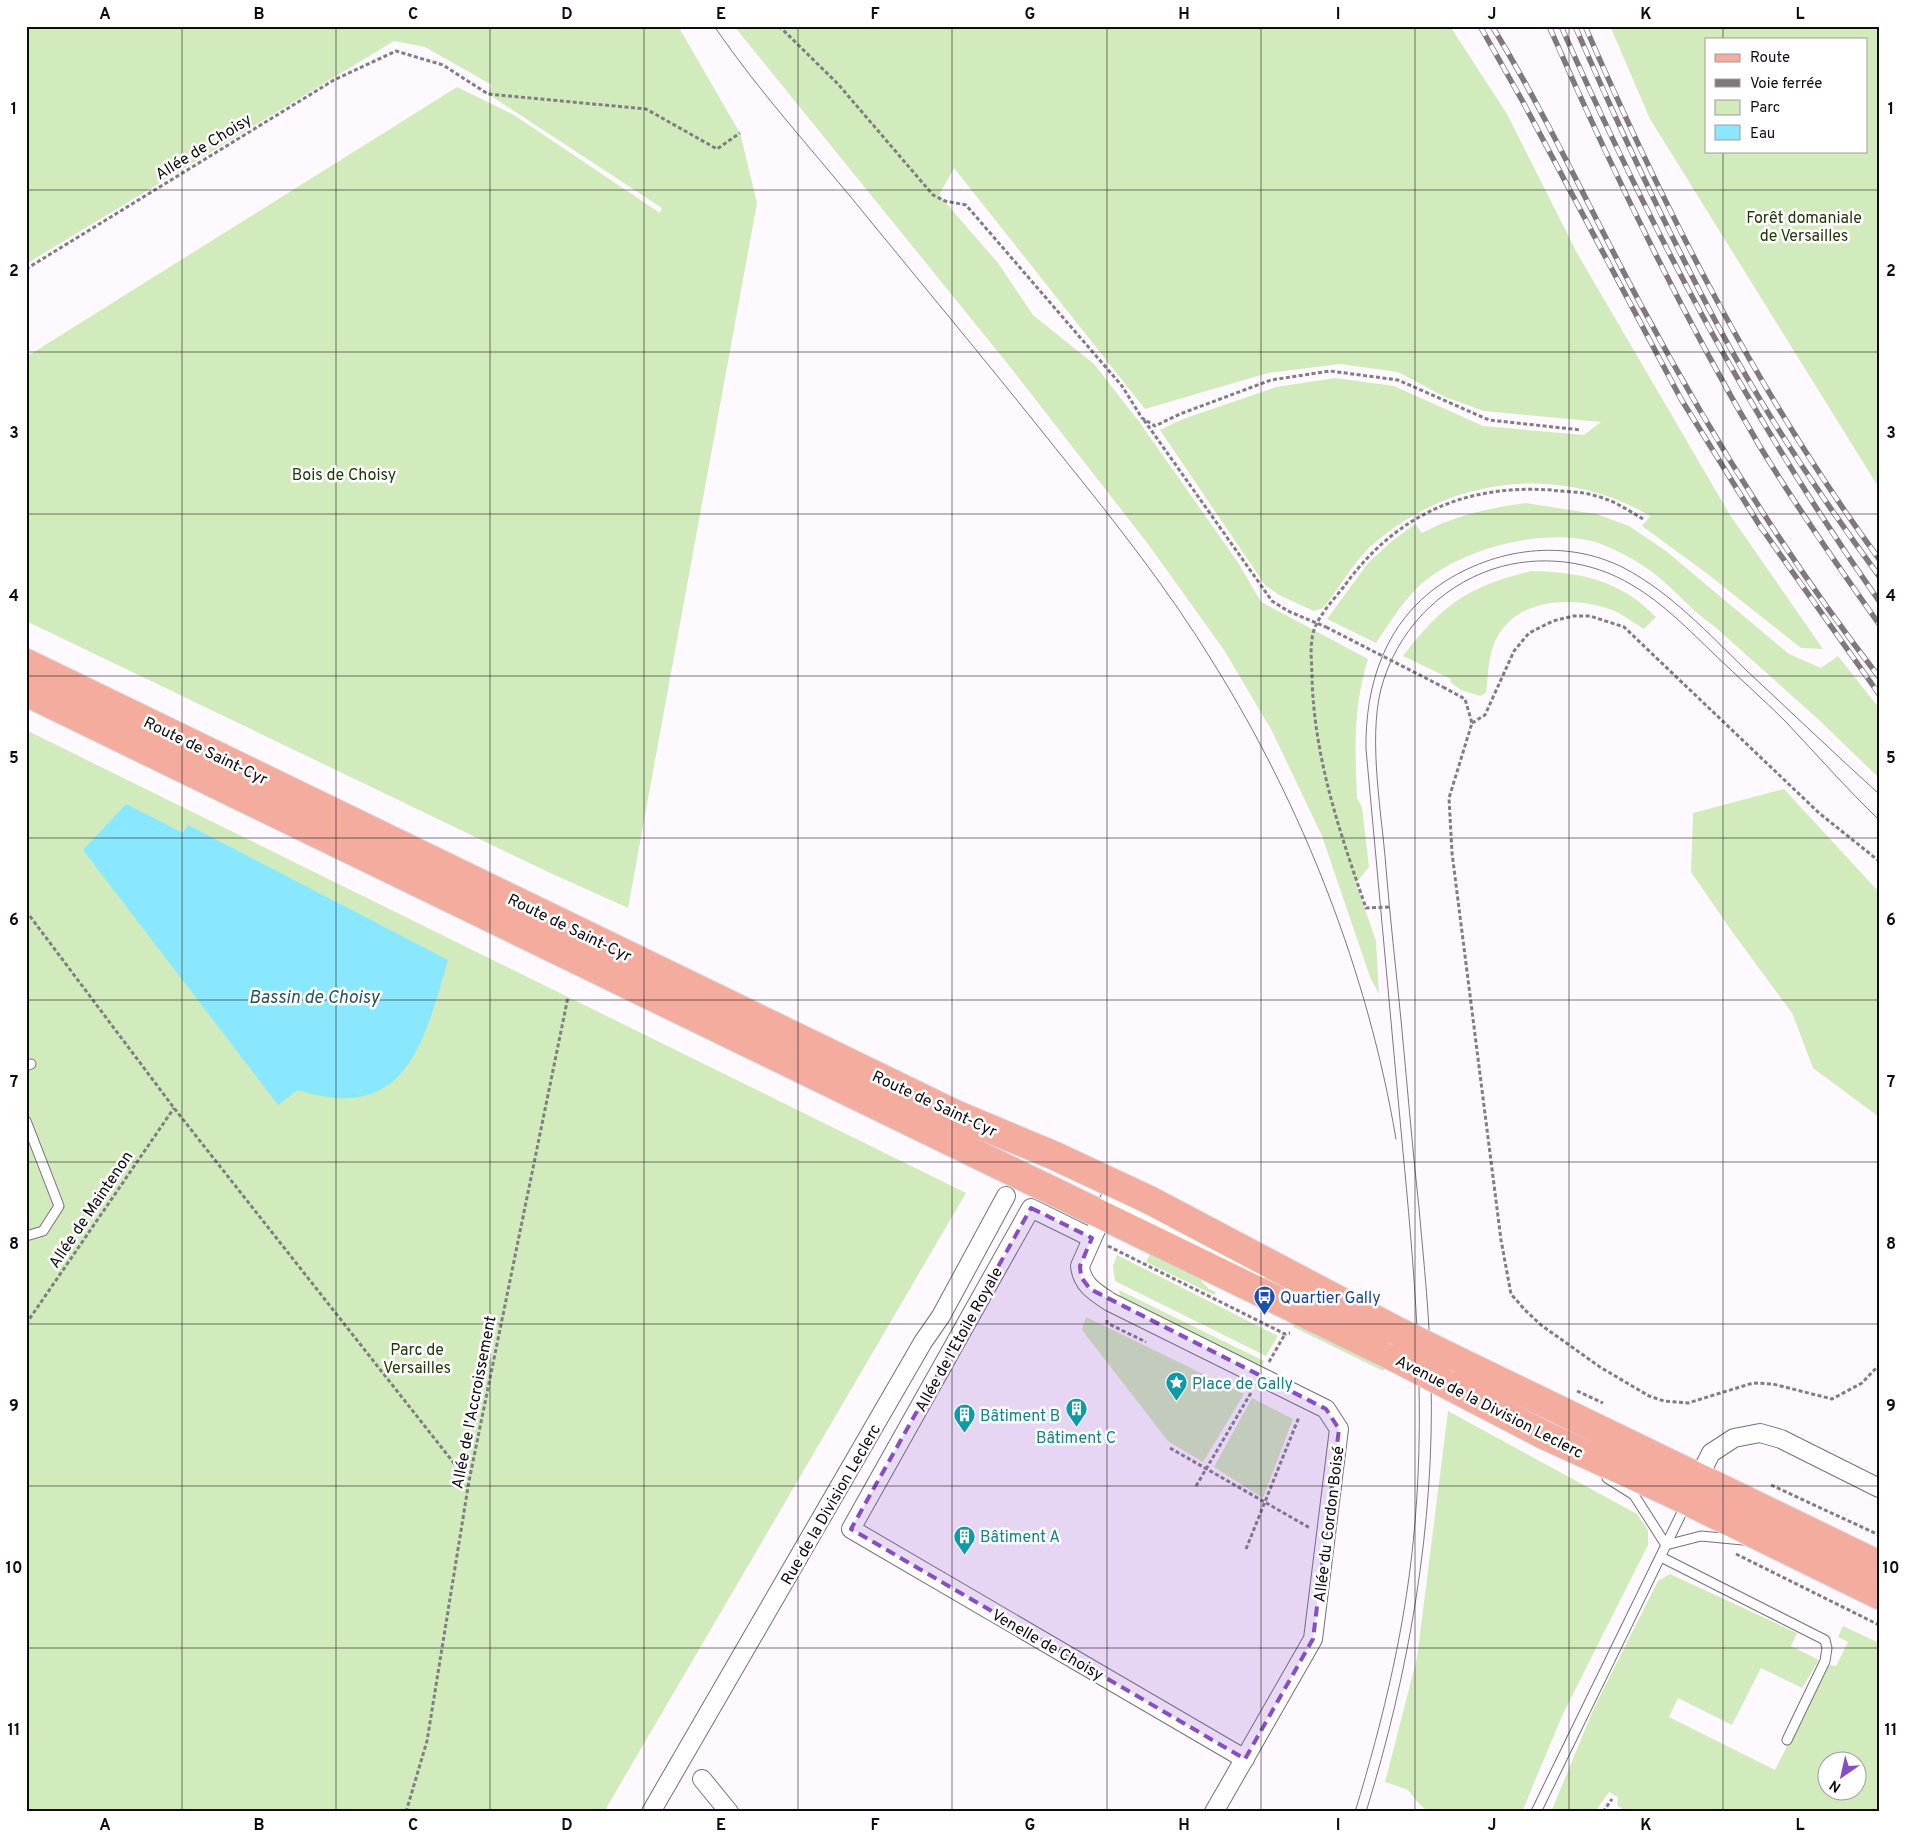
<svg xmlns="http://www.w3.org/2000/svg" width="1905" height="1838" viewBox="0 0 1905 1838" font-family="Overpass,sans-serif">
<rect width="100%" height="100%" fill="#fef8ff"/>
<g fill="#d2ebbc" fill-rule="evenodd">
<polygon points="26,26 678,26 740,133 757,203 628,908 548,872 26,621 26,357 457,87 514,115 660,213 662,208 488,94 492,85 425,47 394,41 26,264"/>
<path d="M734,26H1450L1507,114L1577,253L1730,515L1823,649L1801,648L1705,572L1642,526L1650,516C1559,462 1447,477 1369,548C1351,565 1339,589 1323,608L1314,611L1279,595L1265,585L1160,430L1183,419L1276,387L1335,378L1394,386L1483,426L1584,435L1601,422L1484,411L1445,397L1398,372L1340,364L1268,373L1145,409L954,168L939,195L998,263L1033,315L1094,364L1140,423L1239,564L1261,602L1368,659C1353,708 1355,747 1357,798L1362,807L1369,867L1356,883L1376,941L1379,994L1370,977L1322,836L1272,731L1224,650L1148,544L1007,363Z"/>
<path d="M1610,26H1879V488L1650,119ZM1706,39H1866V151H1706Z"/>
<path d="M1526,503L1596,514L1629,526L1666,551L1789,654L1821,668L1838,656L1879,708V778L1819,720L1714,626C1691,611 1674,588 1651,571C1637,561 1615,549 1598,543C1544,526 1457,549 1417,588C1401,604 1389,624 1376,643L1327,619L1368,563L1392,541L1415,524L1422,533C1456,515 1489,508 1526,503Z"/>
<path d="M1531,571C1581,572 1620,580 1656,617L1644,629C1635,624 1625,616 1615,611C1574,595 1513,597 1494,644C1488,658 1488,678 1486,693L1480,696L1461,690L1450,682L1451,679L1403,656C1443,604 1467,587 1531,571Z"/>
<polygon points="26,730 966,1193 604,1812 26,1812"/>
<polygon points="1784,789 1879,892 1879,1117 1813,1068 1792,1013 1733,933 1691,872 1693,813"/>
<polygon points="1151,1252 1192,1271 1209,1289 1216,1292 1214,1295 1146,1262"/>
<polygon points="1117,1255 1278,1336 1266,1356 1115,1281 1113,1266"/>
<polygon points="1119,1290 1264,1361 1261,1367 1120,1298"/>
<polygon points="1086,1317 1244,1394 1203,1462 1168,1441 1082,1330"/>
<polygon points="1295,1323 1386,1366 1383,1371 1293,1327"/>
<polygon points="1252,1398 1293,1419 1263,1498 1214,1467"/>
<polygon points="1448,1411 1637,1514 1648,1530 1648,1545 1562,1716 1522,1812 1429,1812 1420,1805 1408,1790 1385,1782 1417,1658"/>
<path d="M1670,1574L1797,1633L1791,1646L1819,1660L1802,1688L1761,1668L1732,1725L1678,1698L1669,1717L1775,1770L1825,1670L1830,1665L1836,1666L1848,1642L1838,1637L1843,1626L1879,1643V1812H1629L1617,1806L1618,1797L1609,1792L1595,1812H1551L1594,1708L1658,1581ZM1828,1760H1858V1790H1828Z"/>
</g>
<path fill="#89e8fe" d="M126,804L183,833L188,825L448,960C424,1043 406,1125 298,1090L278,1105L83,850Z"/>
<g fill="none" stroke-linecap="round" stroke-linejoin="round">
<defs>
<g id="service">
<polyline points="26,1066 31,1064"/>
<polyline points="26,1121 59,1206 43,1231 26,1236"/>
<polyline points="1607,1478 1634,1495 1666,1545 1701,1536 1743,1540"/>
<polyline points="1661,1557 1825,1640 1827,1648 1825,1661 1787,1740"/>
<polyline points="1536,1812 1686,1504"/>
</g>
<g id="minor">
<path d="M1116,1185L1080,1266C1082,1285 1095,1292 1110,1302L1326,1409L1339,1429L1313,1639L1214,1812"/>
<polyline points="1108,1202 1235,1262 1260,1270"/>
<polyline points="1092,1238 1031,1208 851,1529 1245,1759"/>
<polyline points="1695,1485 1711,1453 1734,1438 1760,1433 1781,1439 1879,1488"/>
<polyline points="702,1779 729,1812"/>
<polyline points="651,1812 923,1342 941,1316 1006,1196"/>
</g>
<g id="primary">
<polyline points="26,663 957,1115 1055,1156 1149,1200 1395,1330"/>
<polyline points="26,692 1396,1358"/>
<polyline points="1448,1356 1879,1565"/>
<polyline points="1448,1385 1544,1435 1669,1492 1879,1595"/>
</g>
</defs>
<use href="#service" stroke="#7b6e7d" stroke-width="11"/>
<use href="#minor" stroke="#7b6e7d" stroke-width="20"/>
<use href="#primary" stroke="#d9d8d9" stroke-width="30"/>
<g stroke="#827d83" stroke-width="3" stroke-dasharray="4 2.5" stroke-linecap="butt">
<polyline points="779,26 838,84 933,195 945,201 966,205 1122,386 1142,418 1155,426 1180,414 1271,380 1330,371 1398,380 1489,420 1581,430"/>
<polyline points="26,269 334,80 396,51 443,65 488,94 646,109 717,149 740,133"/>
<polyline points="1144,420 1272,601 1288,611 1326,627"/>
<polyline points="1443,687 1465,699 1472,723 1449,798 1452,853 1501,1240 1511,1294 1525,1310 1541,1325 1600,1367 1649,1396 1664,1401 1688,1403 1753,1383 1773,1384 1832,1399 1862,1383 1879,1365"/>
<polyline points="1472,723 1485,715 1514,651 1529,633 1553,621 1573,616 1590,616 1624,627 1819,813 1879,861"/>
<path d="M1389,907L1366,908C1340,833 1314,758 1312,677C1312,665 1310,651 1312,639C1314,619 1333,601 1345,585C1396,515 1465,484 1551,490C1565,492 1581,491 1596,496C1613,500 1628,510 1643,519"/>
<polyline points="26,911 174,1108 468,1481"/>
<polyline points="1108,1246 1285,1334 1290,1333"/>
<polyline points="1107,1320 1107,1323 1146,1342"/>
<polyline points="26,1324 174,1108"/>
<polyline points="1269,1362 1285,1334"/>
<polyline points="1577,1391 1603,1403"/>
<polyline points="1170,1448 1310,1528"/>
<polyline points="1771,1485 1879,1535"/>
<polyline points="1196,1486 1252,1391"/>
<polyline points="1246,1549 1299,1417"/>
<polyline points="1736,1554 1879,1625"/>
<polyline points="406,1812 427,1741 469,1481 568,997"/>
<polyline points="1603,1812 1612,1799"/>
</g>
<use href="#service" stroke="#fff" stroke-width="9"/>
<use href="#minor" stroke="#fff" stroke-width="18"/>
<use href="#primary" stroke="#f3ac9d" stroke-width="28"/>
<g stroke="#7f797f" stroke-width="1">
<path d="M714,26C762,96 819,157 872,223C935,300 999,377 1061,455C1115,522 1169,590 1214,664C1303,807 1368,973 1396,1139"/>
<path d="M1355,1812C1384,1717 1407,1621 1415,1522C1426,1394 1414,1268 1402,1141C1390,1010 1378,880 1366,749C1365,685 1385,622 1441,584C1495,548 1565,538 1624,568C1670,592 1709,634 1746,670C1790,711 1834,753 1879,794"/>
<path d="M1366,1812C1409,1672 1435,1525 1431,1378C1430,1321 1424,1264 1419,1208C1412,1145 1407,1082 1401,1020C1396,969 1390,918 1386,868C1382,814 1368,741 1381,689C1396,632 1439,587 1493,569C1539,554 1591,560 1632,585C1663,603 1689,630 1714,654C1738,677 1763,699 1786,722C1817,755 1847,789 1879,820"/>
</g>
<defs>
<g id="rail">
<polyline points="1480,26 1523,102 1681,399 1760,526 1879,694"/>
<path d="M1492,26C1547,116 1591,212 1641,305C1710,434 1789,561 1879,677"/>
<path d="M1549,26C1611,169 1680,310 1759,445C1796,506 1837,565 1879,624"/>
<path d="M1561,26C1651,230 1751,419 1879,601"/>
<path d="M1575,26C1619,127 1665,227 1717,324C1764,412 1820,496 1879,576"/>
<path d="M1585,26C1666,213 1758,394 1879,559"/>
</g>
</defs>
<use href="#rail" stroke="#7f797f" stroke-width="5.5"/>
<use href="#rail" stroke="#fff" stroke-width="4" stroke-dasharray="11" stroke-linecap="butt"/>
<defs>
<g id="primary-bridge">
<polyline points="1395,1330 1448,1356"/>
<polyline points="1396,1358 1448,1385"/>
</g>
</defs>
<use href="#primary-bridge" stroke="#d9d8d9" stroke-width="30" stroke-linecap="butt"/>
<polyline stroke="#827d83" stroke-width="3" stroke-dasharray="4 2.5" stroke-linecap="butt" points="1326,627 1443,687"/>
<use href="#primary-bridge" stroke="#f3ac9d" stroke-width="28"/>
</g>
<path fill="#884dc4" fill-opacity="0.2" stroke="#884dc4" stroke-width="4" stroke-dasharray="10 6" stroke-linejoin="round" d="M1031,1208L1092,1238L1080,1266L1081,1277L1090,1289L1326,1409L1339,1429L1313,1639L1245,1759L851,1529Z"/>
<path fill="none" stroke="#100b10" stroke-width="1" stroke-opacity="0.55" d="M182,26V1812M336,26V1812M490,26V1812M644,26V1812M798,26V1812M952,26V1812M1107,26V1812M1261,26V1812M1415,26V1812M1569,26V1812M1723,26V39M1723,151V1812M26,190H1879M26,352H1879M26,514H1879M26,676H1879M26,838H1879M26,1000H1879M26,1162H1879M26,1324H1879M26,1486H1879M26,1648H1879"/>
<defs>
<symbol id="bus-pin" viewBox="-11 -11 22 30"><path d="M0 17L-7.5 6A9.5 9.5 0 1 1 7.5 6Z" fill="#1a4fb4" stroke="#fff"/><path d="M-5-6H5V4H4V6H2V4H-2V6H-4V4H-5ZM-3.5-4V0h7V-4ZM-3.5 1.2v1.5H-2V1.2ZM2 1.2v1.5H3.5V1.2Z" fill="#fff"/></symbol>
<symbol id="sight-pin" viewBox="-11 -11 22 30"><path d="M0 17L-7.5 6A9.5 9.5 0 1 1 7.5 6Z" fill="#0f9aa8" stroke="#fff"/><path d="M0-6L1.8-2.2L6-1.7L2.9 1.2L3.7 5.4L0 3.3L-3.7 5.4L-2.9 1.2L-6-1.7L-1.8-2.2Z" fill="#fff"/></symbol>
<symbol id="building-pin" viewBox="-11 -11 22 30"><path d="M0 17L-7.5 6A9.5 9.5 0 1 1 7.5 6Z" fill="#0f9aa8" stroke="#fff"/><path d="M-4-6H4V6H1V3H-1V6H-4ZM-2.5-4.3h1.7v1.8h-1.7ZM.8-4.3h1.7v1.8H.8ZM-2.5-1h1.7V.8h-1.7ZM.8-1h1.7V.8H.8Z" fill="#fff"/></symbol>
</defs>
<g fill-rule="evenodd">
<use href="#bus-pin" x="1252" y="1284" width="25" height="34"/>
<use href="#sight-pin" x="1164" y="1370" width="25" height="34"/>
<use href="#building-pin" x="1064" y="1396" width="25" height="34"/>
<use href="#building-pin" x="952" y="1402" width="25" height="34"/>
<use href="#building-pin" x="952" y="1524" width="25" height="34"/>
</g>
<g text-anchor="middle" stroke-width="5" stroke-linejoin="round" paint-order="stroke">
<g font-size="16" fill="#100b10" stroke="#fff">
<text transform="translate(203 146) rotate(-32)" y="6">Allée de Choisy</text>
<text transform="translate(206 750) rotate(26)" y="6">Route de Saint-Cyr</text>
<text transform="translate(570 927) rotate(26)" y="6">Route de Saint-Cyr</text>
<text transform="translate(935 1103) rotate(25)" y="6">Route de Saint-Cyr</text>
<text transform="translate(90 1209) rotate(-56)" y="6">Allée de Maintenon</text>
<text transform="translate(958 1339) rotate(-61)" y="6">Allée de l'Etoile Royale</text>
<text transform="translate(473 1402) rotate(-79)" y="6">Allée de l'Accroissement</text>
<text transform="translate(1490 1406) rotate(27)" y="6">Avenue de la Division Leclerc</text>
<text transform="translate(830 1504) rotate(-60)" y="6">Rue de la Division Leclerc</text>
<text transform="translate(1328 1524) rotate(-83)" y="6">Allée du Cordon Boisé</text>
<text transform="translate(1048 1644) rotate(30)" y="6">Venelle de Choisy</text>
</g>
<g font-size="16" fill="#233708" stroke="#fff">
<text x="1804" y="223">Forêt domaniale<tspan x="1804" dy="18">de Versailles</tspan></text>
<text x="344" y="480">Bois de Choisy</text>
<text x="417" y="1355">Parc de<tspan x="417" dy="18">Versailles</tspan></text>
</g>
<g font-size="16" fill="#164399" stroke="#fff" text-anchor="start">
<text x="1280" y="1303">Quartier Gally</text>
</g>
<g font-size="16" fill="#0d838f" stroke="#fff" text-anchor="start">
<text x="1192" y="1389">Place de Gally</text>
<text x="980" y="1421">Bâtiment B</text>
<text x="1076" y="1443" text-anchor="middle">Bâtiment C</text>
<text x="980" y="1542">Bâtiment A</text>
</g>
<g font-size="18" font-style="italic" fill="#27525b" stroke="#fff">
<text x="314" y="1003">Bassin de Choisy</text>
</g>
</g>
<rect width="1905" height="1838" fill="none" stroke="#ffffff" stroke-width="55"/>
<rect x="1705" y="38" width="162" height="115" fill="#ffffff" stroke="#9f9d9f"/>
<rect x="1715" y="54" width="25" height="8" fill="#f3ac9d" stroke="#9f9d9f"/>
<text x="1750" y="62" font-size="15" fill="#100b10">Route</text>
<rect x="1715" y="79" width="25" height="8" fill="#7f797f" stroke="#9f9d9f"/>
<text x="1750" y="88" font-size="15" fill="#100b10">Voie ferrée</text>
<rect x="1715" y="100" width="25" height="15" fill="#d2ebbc" stroke="#9f9d9f"/>
<text x="1750" y="112" font-size="15" fill="#100b10">Parc</text>
<rect x="1715" y="125" width="25" height="15" fill="#89e8fe" stroke="#9f9d9f"/>
<text x="1750" y="138" font-size="15" fill="#100b10">Eau</text>
<g transform="translate(1842 1776) rotate(214)"><circle r="24" fill="#ffffff" stroke="#9f9d9f"/>
<path d="M0-4L9 19L0 12L-9 19Z" fill="#884dc4"/>
<text y="-8" font-size="14" font-weight="bold" text-anchor="middle" fill="#100b10">N</text>
</g>
<rect x="28" y="28" width="1850" height="1782" fill="none" stroke="#100b10" stroke-width="2"/>
<g font-size="16" text-anchor="middle" font-weight="bold" fill="#100b10">
<text x="105" y="19">A</text>
<text x="259" y="19">B</text>
<text x="413" y="19">C</text>
<text x="567" y="19">D</text>
<text x="721" y="19">E</text>
<text x="875" y="19">F</text>
<text x="1030" y="19">G</text>
<text x="1184" y="19">H</text>
<text x="1338" y="19">I</text>
<text x="1492" y="19">J</text>
<text x="1646" y="19">K</text>
<text x="1800" y="19">L</text>
<text x="14" y="114">1</text>
<text x="1891" y="114">1</text>
<text x="14" y="276">2</text>
<text x="1891" y="276">2</text>
<text x="14" y="438">3</text>
<text x="1891" y="438">3</text>
<text x="14" y="601">4</text>
<text x="1891" y="601">4</text>
<text x="14" y="763">5</text>
<text x="1891" y="763">5</text>
<text x="14" y="925">6</text>
<text x="1891" y="925">6</text>
<text x="14" y="1087">7</text>
<text x="1891" y="1087">7</text>
<text x="14" y="1249">8</text>
<text x="1891" y="1249">8</text>
<text x="14" y="1411">9</text>
<text x="1891" y="1411">9</text>
<text x="14" y="1573">10</text>
<text x="1891" y="1573">10</text>
<text x="14" y="1735">11</text>
<text x="1891" y="1735">11</text>
<text x="105" y="1830">A</text>
<text x="259" y="1830">B</text>
<text x="413" y="1830">C</text>
<text x="567" y="1830">D</text>
<text x="721" y="1830">E</text>
<text x="875" y="1830">F</text>
<text x="1030" y="1830">G</text>
<text x="1184" y="1830">H</text>
<text x="1338" y="1830">I</text>
<text x="1492" y="1830">J</text>
<text x="1646" y="1830">K</text>
<text x="1800" y="1830">L</text>
</g>
</svg>
